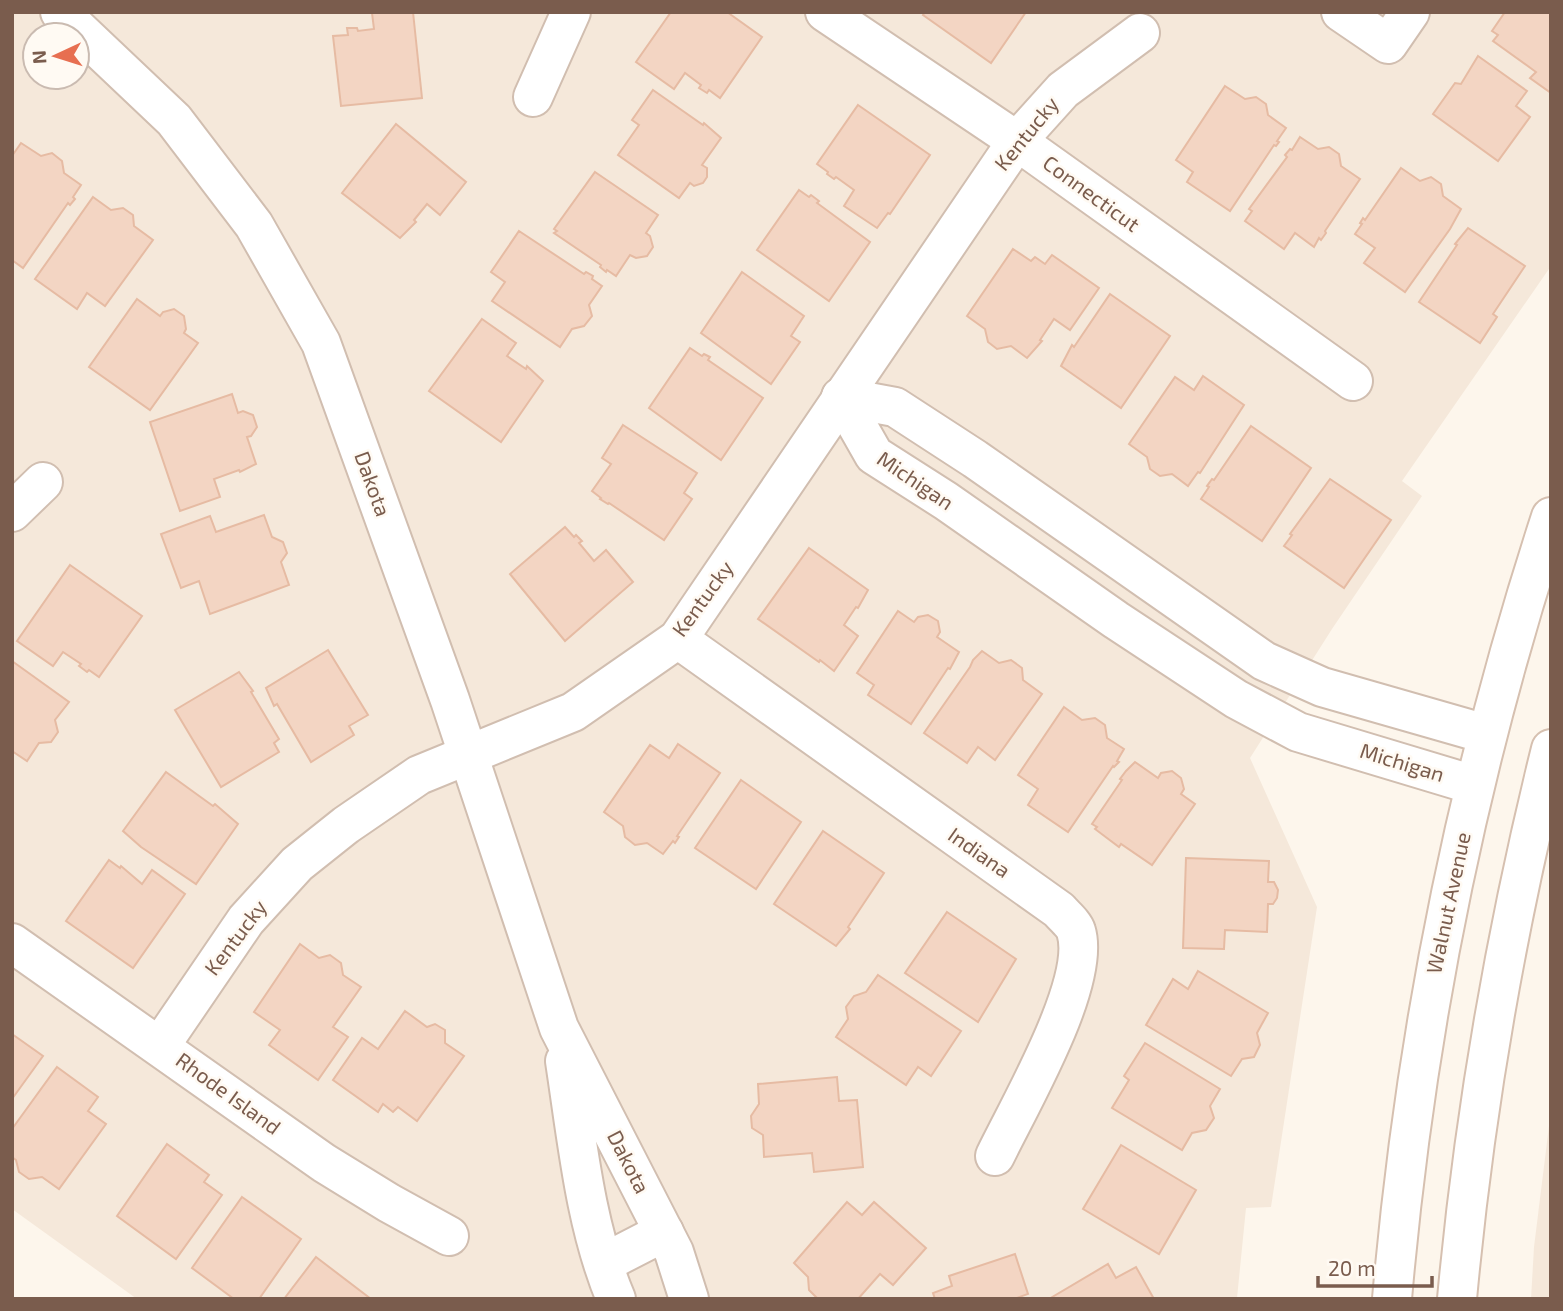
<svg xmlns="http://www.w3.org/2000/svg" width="1563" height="1311" viewBox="0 0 1563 1311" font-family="'Exo 2',sans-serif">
<rect width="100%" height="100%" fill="#fdf6ec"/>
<g fill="#f5e8da" fill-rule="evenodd">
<path d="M12,12H1551V266L1402,481L1422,496L1332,629L1250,758L1317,907L1271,1207L1246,1208L1237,1298L1211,1297L1210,1299H137L12,1209ZM35,35H77V77H35Z"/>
<polygon points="1551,1110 1551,1299 1531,1299 1534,1247"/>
</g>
<g fill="#f3d5c3" stroke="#e6bba3" stroke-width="2">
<polygon points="413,12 422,98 341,106 333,36 348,35 347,28 357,28 358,31 374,29 372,13"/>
<polygon points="671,12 727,12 762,37 720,98 709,90 707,93 699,88 701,85 685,73 674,89 636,62"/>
<polygon points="925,12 1026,12 991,63 923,15"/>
<polygon points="1505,12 1551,12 1551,93 1530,78 1536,72 1493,41 1498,35 1492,31"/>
<polygon points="1478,56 1527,91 1516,106 1530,117 1498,161 1433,114 1455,83 1461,84"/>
<polygon points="1225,86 1245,99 1256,97 1266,104 1268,115 1286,128 1277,141 1279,142 1276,146 1274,145 1230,211 1187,182 1193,172 1176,160"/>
<polygon points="653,90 703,125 704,123 721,138 702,165 707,168 707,177 703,183 694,186 690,183 679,198 618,155 639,125 632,120"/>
<polygon points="858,105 930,155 890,214 888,213 877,228 844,206 854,190 836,177 834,179 827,174 828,172 817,164"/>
<polygon points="396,124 466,182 440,215 427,204 414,220 416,222 400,238 342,193"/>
<polygon points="1300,137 1318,149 1329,147 1339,154 1341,166 1360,179 1325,231 1326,233 1321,240 1319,238 1314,247 1295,233 1284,249 1245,221 1252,211 1249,209 1287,157 1285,155 1290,149 1292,150"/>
<polygon points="21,143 41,156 52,153 62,161 64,173 81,185 73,197 75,199 70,205 68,203 23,268 12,260 12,156"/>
<polygon points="1401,168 1420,181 1431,177 1441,184 1443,196 1461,209 1450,229 1405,292 1364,263 1375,248 1355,234 1362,224 1360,223 1363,218 1365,220"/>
<polygon points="595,172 658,215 646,233 650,236 653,247 647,256 636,258 630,255 616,276 607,270 606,272 600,267 601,265 554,233 557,231 554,229"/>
<polygon points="799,190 809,197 811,195 819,201 817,203 870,242 829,301 757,250"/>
<polygon points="93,197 111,210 123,208 133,215 134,226 153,240 105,306 87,293 77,309 35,279"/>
<polygon points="1468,228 1525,266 1493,314 1497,317 1480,343 1419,302 1457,245 1455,244"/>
<polygon points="519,231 584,274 586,272 593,276 592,279 602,286 589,305 592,316 584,326 572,329 560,347 492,301 505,282 491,272"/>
<polygon points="1013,249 1031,261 1035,257 1045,264 1052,255 1099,288 1070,330 1054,319 1040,340 1042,341 1027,358 1011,346 997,349 988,342 985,329 967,316"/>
<polygon points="742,272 804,316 791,336 800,342 771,384 701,333"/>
<polygon points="1110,294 1170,336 1121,408 1061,366 1072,345 1074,347"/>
<polygon points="137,299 160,316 163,312 174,309 184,316 186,329 184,333 198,343 150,410 89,367"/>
<polygon points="482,319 516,343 507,356 526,369 527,366 543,381 501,442 429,391"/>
<polygon points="690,348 702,356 704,354 710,357 708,360 763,398 721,460 649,408"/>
<polygon points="1203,376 1244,405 1200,473 1198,472 1188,486 1172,474 1160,476 1150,469 1147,457 1129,444 1175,377 1194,390"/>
<polygon points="232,394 238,413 243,411 253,415 257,427 251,436 247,437 256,464 240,472 239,470 214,479 220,497 180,511 150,422"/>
<polygon points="623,425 697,473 684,493 692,499 664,540 609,503 608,504 600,499 601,498 592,491 611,464 602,458"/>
<polygon points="1251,426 1311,468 1262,541 1201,499 1209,487 1207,486 1212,479 1214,480"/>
<polygon points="1330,479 1391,520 1344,588 1284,546 1292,535 1290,534"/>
<polygon points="264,515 272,537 283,542 287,553 281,562 289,585 210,614 199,581 181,588 161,534 210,516 216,532"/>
<polygon points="565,527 574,537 576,535 582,541 579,543 594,561 606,550 633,582 565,641 510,574"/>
<polygon points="809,548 868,590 858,608 856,607 844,625 858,636 834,671 820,660 819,662 758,619"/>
<polygon points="70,565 142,616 99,677 89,670 87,672 79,666 81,664 63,652 53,666 17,641"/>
<polygon points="898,611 914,622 918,617 928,615 938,621 940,632 937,637 959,652 950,669 948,668 911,724 868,695 874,685 857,673"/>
<polygon points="328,650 368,715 349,726 354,735 311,762 277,704 274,706 266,688"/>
<polygon points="982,651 999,663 1011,660 1022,668 1023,680 1042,694 995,760 978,747 967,763 924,733 970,667 973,660"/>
<polygon points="12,661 69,702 55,720 58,732 51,742 39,743 27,761 12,751"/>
<polygon points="239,672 253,691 251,692 279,739 274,743 279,752 221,787 175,710"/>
<polygon points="1064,707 1082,720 1095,718 1105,725 1107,738 1124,749 1117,761 1119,762 1114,767 1113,766 1068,832 1028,805 1038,789 1018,775"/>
<polygon points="678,744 720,773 677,836 679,837 675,843 673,841 663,854 647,843 635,845 625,837 623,826 604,812 650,745 669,758"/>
<polygon points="1135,762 1158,778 1161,773 1172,771 1181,778 1184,789 1181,794 1195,804 1152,865 1121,844 1119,847 1095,829 1097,827 1092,824 1122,780 1120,779 1126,771"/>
<polygon points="166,772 213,806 215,804 238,824 196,884 141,847 123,831"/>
<polygon points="741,780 801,822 756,889 695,848"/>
<polygon points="823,831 884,873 848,927 850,929 836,946 774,904"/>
<polygon points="1186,858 1269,861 1268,882 1274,882 1278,890 1277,898 1273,904 1268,904 1267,932 1225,930 1224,949 1183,948"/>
<polygon points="109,860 120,868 121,866 142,884 152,870 185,894 133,968 66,921"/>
<polygon points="947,912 1016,959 978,1022 905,973"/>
<polygon points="300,944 319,958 330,955 341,963 343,975 361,987 333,1027 348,1037 318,1080 269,1045 280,1030 254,1012"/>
<polygon points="1198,971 1268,1013 1257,1033 1260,1045 1254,1057 1242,1059 1231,1076 1146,1025 1173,979 1188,989"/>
<polygon points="878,975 961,1031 931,1076 918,1067 906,1085 836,1037 848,1019 846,1007 854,996 866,992"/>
<polygon points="405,1011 427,1027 435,1024 445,1030 445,1043 464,1056 417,1121 398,1107 393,1112 383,1104 378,1112 333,1080 362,1038 378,1049"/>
<polygon points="12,1034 43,1056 12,1099"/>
<polygon points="1145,1043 1220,1089 1210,1106 1214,1118 1206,1130 1192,1133 1182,1150 1112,1108 1129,1080 1124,1076"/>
<polygon points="57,1067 98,1097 88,1111 106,1124 59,1189 42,1177 29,1179 19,1172 16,1160 12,1157 12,1129"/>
<polygon points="837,1077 839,1101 857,1100 863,1167 814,1172 812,1153 764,1157 763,1135 752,1128 751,1116 759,1104 758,1084"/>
<polygon points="167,1144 209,1175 204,1182 222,1195 176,1259 117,1216"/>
<polygon points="1121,1145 1196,1190 1159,1254 1083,1209"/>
<polygon points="242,1197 301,1239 259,1299 234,1299 192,1268"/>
<polygon points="847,1202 862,1215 874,1202 926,1248 893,1285 880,1274 858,1299 818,1299 809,1290 808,1277 794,1263"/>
<polygon points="1015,1254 1028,1294 1014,1299 935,1299 933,1293 952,1286 949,1276"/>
<polygon points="316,1257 371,1299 284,1299"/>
<polygon points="1108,1264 1116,1278 1136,1267 1154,1299 1049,1299"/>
</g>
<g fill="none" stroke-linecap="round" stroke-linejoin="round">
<defs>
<g id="minor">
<polyline points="825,12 1017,141 1353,381"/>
<polyline points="1341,12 1388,44 1410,12"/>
<polyline points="533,97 571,12"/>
<polyline points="841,397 874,455 946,501 1116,620 1236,699 1298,732 1474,785"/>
<polyline points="841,397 895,407 975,459 1264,661 1322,687 1486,734"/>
<polyline points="12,512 43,482"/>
<path d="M678,639L1059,910C1064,916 1074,924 1076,931C1092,982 1019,1106 995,1156"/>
<polyline points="12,943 324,1163 389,1203 449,1236"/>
<polyline points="160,1046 246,920 297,864 346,825 419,775 573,712 678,639 1017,141 1063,90 1140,33"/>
</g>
<g id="tertiary">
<polyline points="60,12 174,120 254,225 321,343 450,700 559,1028 674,1252 689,1299"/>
<path d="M565,1061C577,1139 585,1226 616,1299"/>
<polyline points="604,1263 664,1232"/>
</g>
<g id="secondary">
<path d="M1392,1299C1415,1033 1468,771 1551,517"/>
<path d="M1457,1299C1474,1114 1506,930 1551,749"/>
</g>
</defs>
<use href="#minor" stroke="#d1beb0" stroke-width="42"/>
<use href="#tertiary" stroke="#d1beb0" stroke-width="42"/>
<use href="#secondary" stroke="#d6c0b0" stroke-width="42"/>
<use href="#minor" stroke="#fff" stroke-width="38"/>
<use href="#tertiary" stroke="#fff" stroke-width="38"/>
<use href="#secondary" stroke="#fff" stroke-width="38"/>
</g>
<g text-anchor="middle" stroke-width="5" stroke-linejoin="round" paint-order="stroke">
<g font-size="21" fill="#7a5c4d" stroke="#fffaf3">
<text transform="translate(1027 134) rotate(-51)" y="7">Kentucky</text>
<text transform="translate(1091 194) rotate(36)" y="7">Connecticut</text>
<text transform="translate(915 481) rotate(34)" y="7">Michigan</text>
<text transform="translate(372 484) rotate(70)" y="7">Dakota</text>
<text transform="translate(703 599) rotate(-54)" y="7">Kentucky</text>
<text transform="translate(1402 763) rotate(17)" y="7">Michigan</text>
<text transform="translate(979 853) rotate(35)" y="7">Indiana</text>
<text transform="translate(1449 903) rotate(-78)" y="7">Walnut Avenue</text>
<text transform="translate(236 938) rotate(-53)" y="7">Kentucky</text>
<text transform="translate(228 1094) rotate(36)" y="7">Rhode Island</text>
<text transform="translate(628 1162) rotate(63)" y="7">Dakota</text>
</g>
</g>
<rect width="1563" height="1311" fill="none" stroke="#7a5c4d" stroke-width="28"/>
<g transform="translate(56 56) rotate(266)"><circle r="33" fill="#fffaf3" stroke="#cabbb1" stroke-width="2"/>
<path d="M0-5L12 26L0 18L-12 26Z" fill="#e76f51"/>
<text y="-10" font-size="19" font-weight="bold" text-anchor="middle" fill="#7a5c4d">N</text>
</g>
<path d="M1318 1276v10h114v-10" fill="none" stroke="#7a5c4d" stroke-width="3.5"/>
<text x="1328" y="1276" font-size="21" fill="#7a5c4d" stroke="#fffaf3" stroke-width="5" paint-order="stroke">20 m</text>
</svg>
